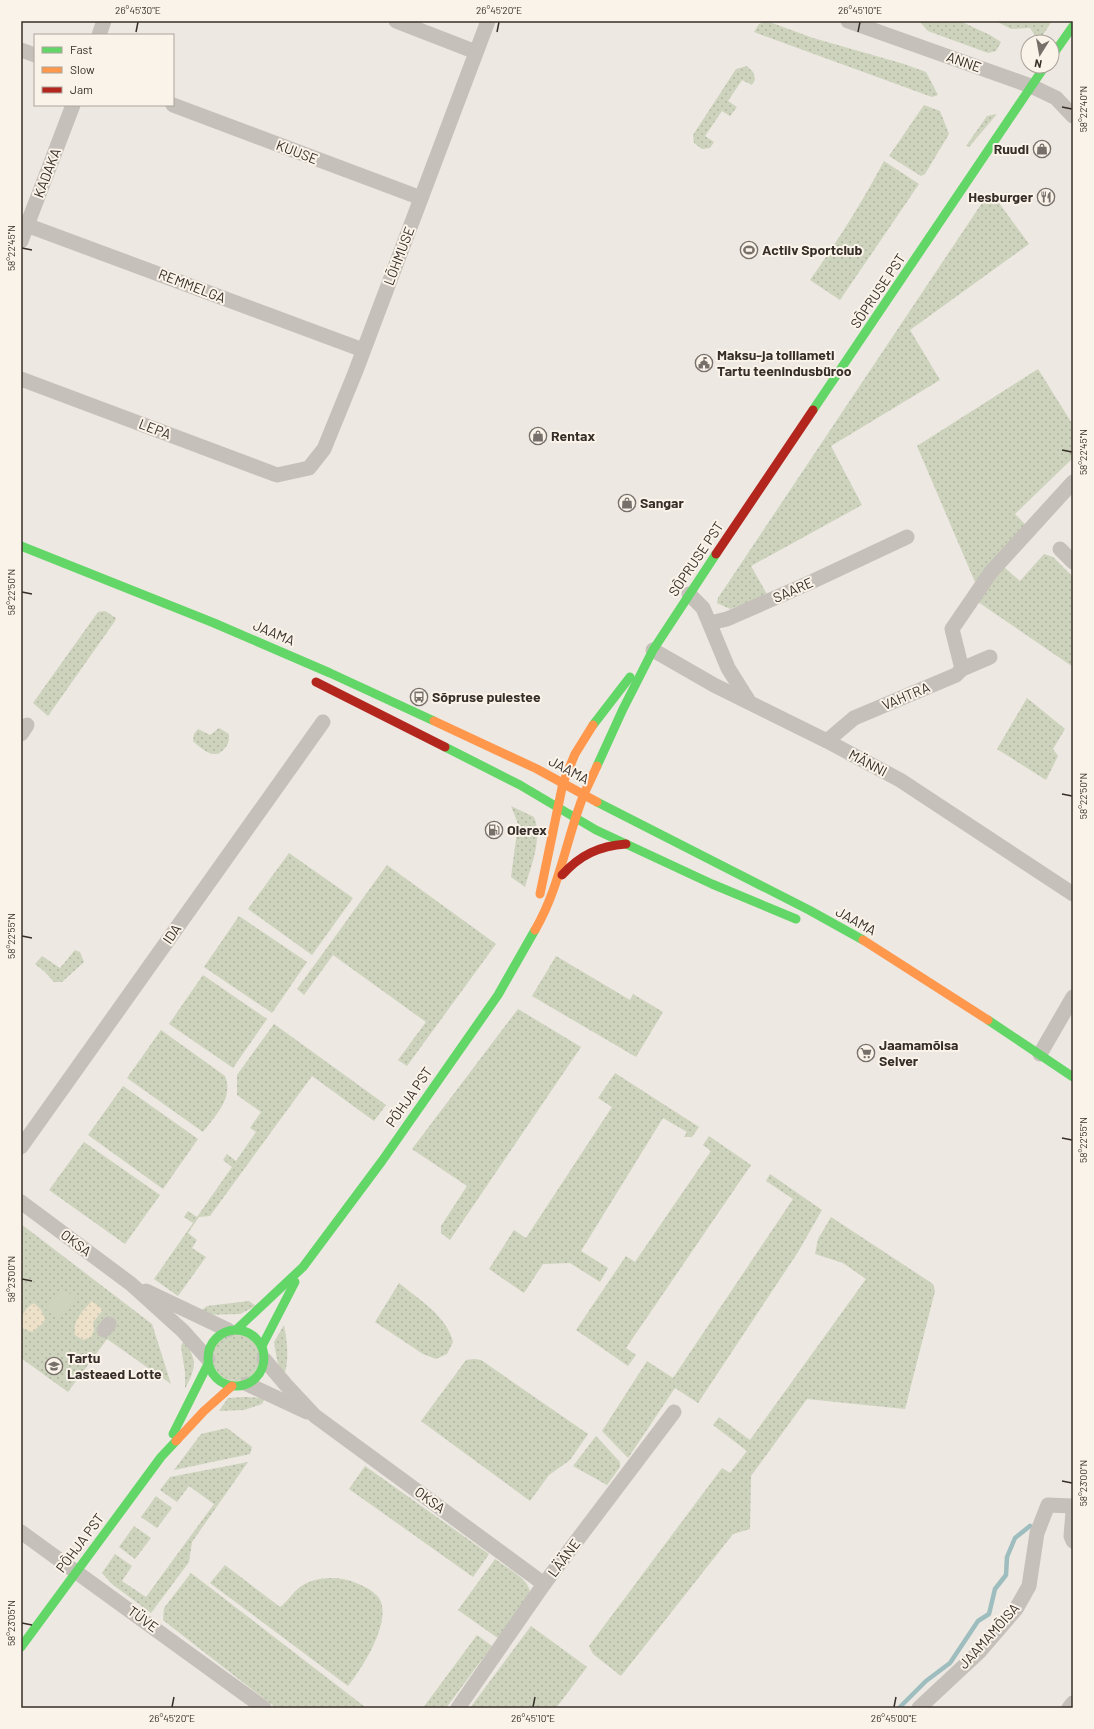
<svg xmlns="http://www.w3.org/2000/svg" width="1094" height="1729" viewBox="0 0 1094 1729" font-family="Barlow,sans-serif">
<defs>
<pattern id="grass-dots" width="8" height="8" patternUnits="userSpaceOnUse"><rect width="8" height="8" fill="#cdd3bc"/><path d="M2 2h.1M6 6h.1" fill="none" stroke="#b1b5a2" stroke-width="1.8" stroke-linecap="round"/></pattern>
<pattern id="sand-dots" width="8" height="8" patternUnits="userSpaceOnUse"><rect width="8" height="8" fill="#ede1c9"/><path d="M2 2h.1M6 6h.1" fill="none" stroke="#ccc1ad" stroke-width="1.8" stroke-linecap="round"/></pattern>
</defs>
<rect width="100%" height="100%" fill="#ede8e2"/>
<g fill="url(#grass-dots)">
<polygon points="919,21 960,21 990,35 1001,42 996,51 988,53 928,31"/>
<polygon points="996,21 1052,21 1039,41 1030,28 1011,29"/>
<polygon points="765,22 772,23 813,38 904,64 926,72 938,95 932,97 754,32 759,24"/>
<polygon points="747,66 753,72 755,79 752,85 742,80 728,101 737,107 730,116 722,111 705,136 714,142 710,148 702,149 694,143 693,135 736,69"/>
<polygon points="924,105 940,111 949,134 925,174 921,176 889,156"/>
<polygon points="997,114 969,147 966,146 987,116"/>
<path d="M884,161L919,184L840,300L810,280C837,242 862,203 884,161Z"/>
<polygon points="991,192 1029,244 910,330 940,380 831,446 862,505 751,566 768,596 730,609 717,603 718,598 984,200"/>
<polygon points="1038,369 1073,425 1073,458 1015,514 1026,525 975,582 917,446"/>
<polygon points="1044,554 1053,557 1073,577 1073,667 978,602 1004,567 1020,581"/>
<polygon points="105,611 116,618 115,621 48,716 33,703 98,612"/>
<polygon points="1027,698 1065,729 1053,749 1058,756 1046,780 997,749"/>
<path d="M219,728L229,734C229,740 229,744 224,749C214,761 202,749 193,741L194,734L198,729L210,735Z"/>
<path d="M511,806L534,817C543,838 531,866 525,887L511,877L518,824Z"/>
<polygon points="289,853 353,898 312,955 248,909"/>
<polygon points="387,865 496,944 407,1066 398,1060 426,1022 333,955 304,995 297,989"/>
<polygon points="239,916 307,962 272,1013 204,967"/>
<polygon points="75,950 80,952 84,962 62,982 54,982 45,972 35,964 42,956 60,968"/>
<polygon points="556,956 630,1000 633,994 663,1012 636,1057 532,996"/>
<polygon points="203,975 267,1019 233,1068 169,1024"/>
<polygon points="518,1009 581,1047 450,1240 441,1233 441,1226 467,1186 412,1149"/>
<polygon points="274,1024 386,1105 374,1121 312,1076 210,1216 199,1217 188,1233 197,1240 192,1248 206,1257 178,1296 154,1279 193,1223 184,1217 188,1211 197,1217 232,1167 223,1160 227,1154 236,1161 256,1132 250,1128 261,1112 237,1095 237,1075"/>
<path d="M161,1030L225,1076C234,1098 215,1116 203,1132L127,1078Z"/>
<polygon points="615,1073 699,1127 692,1137 684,1137 687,1132 663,1118 581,1251 608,1268 600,1282 570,1263 543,1264 524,1293 489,1269 514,1230 526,1238 612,1107 598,1098"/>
<polygon points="123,1086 198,1139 163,1189 88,1135"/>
<polygon points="709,1136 751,1165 626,1348 636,1355 628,1366 576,1330 626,1256 635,1262 711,1151 703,1145"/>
<polygon points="84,1142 160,1195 125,1244 49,1190"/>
<polygon points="770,1174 822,1210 798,1252 698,1403 675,1388 628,1458 602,1431 647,1361 673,1378 793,1199 766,1181"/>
<polygon points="831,1217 933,1284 935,1291 905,1409 807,1399 751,1476 750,1529 733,1534 621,1676 593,1654 589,1646 722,1468 730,1473 747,1451 713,1425 719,1417 750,1440 866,1279 843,1263 815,1254 818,1239"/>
<polygon points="21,1224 152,1324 171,1384 107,1339 68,1392 21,1358"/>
<path d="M399,1283C418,1299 447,1316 453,1342L447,1354L436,1359L423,1354L375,1322Z"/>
<polygon points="249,1301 256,1306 240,1314 203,1315 199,1312 207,1306"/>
<path d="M284,1325C287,1341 290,1362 283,1378L277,1360L274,1342Z"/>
<circle cx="236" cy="1357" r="24"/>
<path d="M184,1340C198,1362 196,1367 185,1389V1373L181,1346Z"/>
<polygon points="474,1359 481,1360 588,1434 570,1460 549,1475 530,1501 421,1421 466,1360"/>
<polygon points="245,1397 265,1398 262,1404 244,1410 219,1411 228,1398"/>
<polygon points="227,1428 252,1447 250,1454 174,1470 201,1434"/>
<polygon points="596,1436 620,1462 620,1467 607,1485 573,1466"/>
<polygon points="248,1462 192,1542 189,1562 151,1613 112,1584 102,1573 115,1554 132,1566 122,1581 146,1597 214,1504 189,1486 177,1502 160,1490 170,1477"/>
<polygon points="365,1466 489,1554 473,1577 349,1489"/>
<polygon points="156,1496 172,1508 157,1528 141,1517"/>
<polygon points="134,1526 151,1538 135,1559 119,1547"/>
<path d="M495,1559C505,1567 530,1579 530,1593L499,1639L458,1610Z"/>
<path d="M225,1565L280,1607C291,1599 294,1588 309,1582C324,1576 342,1577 356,1583C364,1586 374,1591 379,1598C393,1621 362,1668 348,1686L210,1583Z"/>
<polygon points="191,1573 365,1707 365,1708 276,1708 163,1620 164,1608"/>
<polygon points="531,1626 587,1667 556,1708 470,1708"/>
<polygon points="477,1635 492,1646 446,1708 423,1708"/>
</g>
<g fill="url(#sand-dots)">
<path d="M92,1301L103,1310L93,1322L94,1330L91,1337L83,1340L75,1335C73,1319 82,1312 92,1301Z"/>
<path d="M34,1303L41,1310L45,1319L42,1324L32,1332L22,1328C19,1317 25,1308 34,1303Z"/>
</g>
<polygon fill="#cdd3bc" points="61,1288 75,1297 60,1319 46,1309"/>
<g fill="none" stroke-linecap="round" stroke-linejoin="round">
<polyline stroke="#9ebdbe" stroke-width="4.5" points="899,1708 926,1681 950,1663 978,1621 989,1614 995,1589 1006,1575 1007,1557 1015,1538 1030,1526"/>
<g stroke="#c6c0bb" stroke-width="15">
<polyline points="396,21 476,52"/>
<polyline points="848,21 1031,86 1056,98 1073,116"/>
<polyline points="99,35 104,21"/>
<polyline points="21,50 35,55"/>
<polyline points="173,105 421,198"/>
<polyline points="21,223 363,350"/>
<polyline points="21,241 73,105"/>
<polyline points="21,379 277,475 309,468 324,449 355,373 488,21"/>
<polyline points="1060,549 1073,562"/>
<polyline points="689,594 703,608 728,668 748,700"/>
<polyline points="710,623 727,619 809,583 907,537"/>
<polyline points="653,650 714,685 827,741 900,780 1073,894"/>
<polyline points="962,669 952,629 991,572 1073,482"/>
<polyline points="21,734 27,725"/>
<polyline points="827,741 854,718 956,675 962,669 990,657"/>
<polyline points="1040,1054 1073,997"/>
<polyline points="21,1147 323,722"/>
<polyline points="21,1202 131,1284 183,1331 208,1359"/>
<polyline points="146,1291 228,1330"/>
<polyline points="104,1330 109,1324"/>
<polyline points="264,1359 286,1385 315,1416 544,1584"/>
<polyline points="247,1384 307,1412"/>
<polyline points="1073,1512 1071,1536 1073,1541"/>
<polyline points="21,1532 264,1708"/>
<polyline points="458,1708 544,1584 674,1412"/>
<polyline points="919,1708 979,1652 1016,1609 1029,1586 1037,1533 1048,1505 1073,1506"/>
<polyline points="1069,1708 1073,1703"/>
</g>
<g stroke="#63d668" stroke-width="9">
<polyline points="1052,56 1073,26"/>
<polyline points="813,410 1045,66"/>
<polyline points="21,546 214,623 330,673 434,721"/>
<polyline points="593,725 630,677"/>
<polyline points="445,747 520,785 596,830 712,884 796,919"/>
<polyline points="597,766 623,709 653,650 716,554"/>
<polyline points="597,802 809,910 863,940"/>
<polyline points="988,1020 1073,1077"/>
<polyline points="237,1329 303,1267 382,1161 498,995 535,930"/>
<circle cx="236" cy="1358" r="28"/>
<polyline points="262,1346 295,1282"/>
<polyline points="173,1434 208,1364"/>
<polyline points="21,1647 161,1457 176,1441"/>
</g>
<g stroke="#ff974d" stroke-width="9">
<polyline points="434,721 537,769 597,802"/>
<polyline points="540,894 563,783 575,754 593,725"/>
<path d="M535,930C560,887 566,839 584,794C588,785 593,775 597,766"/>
<polyline points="863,940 988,1020"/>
<polyline points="176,1441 204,1411 232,1386"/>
</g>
<g stroke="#b3261e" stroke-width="9">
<polyline points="716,554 813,410"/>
<polyline points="316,682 445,747"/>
<path d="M562,875C580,855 599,846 626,844"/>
</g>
</g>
<path fill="none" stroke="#372e29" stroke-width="1.5" d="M136,32L138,22M497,32L499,22M858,32L860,22M1062,107L1072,109M22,248L32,250M1062,450L1072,452M22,592L32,594M1062,794L1072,796M22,936L32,938M1062,1138L1072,1140M22,1279L32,1281M1062,1481L1072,1483M22,1623L32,1625M172,1707L174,1697M533,1707L535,1697M894,1707L896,1697"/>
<defs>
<symbol id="shop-ring" viewBox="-11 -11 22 22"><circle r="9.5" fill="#faf3e9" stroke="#776f6a" stroke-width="1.5"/><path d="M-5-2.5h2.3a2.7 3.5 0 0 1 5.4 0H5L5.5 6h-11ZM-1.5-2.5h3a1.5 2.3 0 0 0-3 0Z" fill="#776f6a"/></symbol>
<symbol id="restaurant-ring" viewBox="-11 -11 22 22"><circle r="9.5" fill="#faf3e9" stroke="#776f6a" stroke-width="1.5"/><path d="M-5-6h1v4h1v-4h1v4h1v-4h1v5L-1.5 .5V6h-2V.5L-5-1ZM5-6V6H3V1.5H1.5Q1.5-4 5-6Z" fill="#776f6a"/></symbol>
<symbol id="stadium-ring" viewBox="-11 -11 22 22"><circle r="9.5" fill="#faf3e9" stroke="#776f6a" stroke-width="1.5"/><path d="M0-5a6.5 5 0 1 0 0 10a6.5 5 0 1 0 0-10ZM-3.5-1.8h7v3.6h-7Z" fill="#776f6a"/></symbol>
<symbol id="civic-ring" viewBox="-11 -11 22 22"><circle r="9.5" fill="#faf3e9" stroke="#776f6a" stroke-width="1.5"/><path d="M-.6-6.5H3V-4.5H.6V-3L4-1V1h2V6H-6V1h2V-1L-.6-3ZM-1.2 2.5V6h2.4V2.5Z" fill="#776f6a"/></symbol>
<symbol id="bus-ring" viewBox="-11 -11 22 22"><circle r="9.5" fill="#faf3e9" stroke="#776f6a" stroke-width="1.5"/><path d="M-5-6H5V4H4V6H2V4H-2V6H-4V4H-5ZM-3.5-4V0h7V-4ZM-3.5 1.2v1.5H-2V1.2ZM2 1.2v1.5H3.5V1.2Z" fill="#776f6a"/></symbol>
<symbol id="fuel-ring" viewBox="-11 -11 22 22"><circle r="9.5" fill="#faf3e9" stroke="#776f6a" stroke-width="1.5"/><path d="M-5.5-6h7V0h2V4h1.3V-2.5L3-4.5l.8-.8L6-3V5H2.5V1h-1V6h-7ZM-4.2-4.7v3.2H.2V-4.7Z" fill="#776f6a"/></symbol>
<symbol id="supermarket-ring" viewBox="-11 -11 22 22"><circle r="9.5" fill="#faf3e9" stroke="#776f6a" stroke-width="1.5"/><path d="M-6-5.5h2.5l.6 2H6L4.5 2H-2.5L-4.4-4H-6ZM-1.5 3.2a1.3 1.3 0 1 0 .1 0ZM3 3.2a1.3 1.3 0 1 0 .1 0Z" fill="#776f6a"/></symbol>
<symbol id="school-ring" viewBox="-11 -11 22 22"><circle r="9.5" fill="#faf3e9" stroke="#776f6a" stroke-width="1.5"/><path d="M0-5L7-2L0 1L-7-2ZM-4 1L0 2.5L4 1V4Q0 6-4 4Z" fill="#776f6a"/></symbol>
</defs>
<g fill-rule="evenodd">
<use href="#shop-ring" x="1032" y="139" width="20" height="20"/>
<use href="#restaurant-ring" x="1036" y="187" width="20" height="20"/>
<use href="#stadium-ring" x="739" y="240" width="20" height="20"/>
<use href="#civic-ring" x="694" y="353" width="20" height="20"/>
<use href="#shop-ring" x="528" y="426" width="20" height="20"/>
<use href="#shop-ring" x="617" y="493" width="20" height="20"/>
<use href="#bus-ring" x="409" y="687" width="20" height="20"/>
<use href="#fuel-ring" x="484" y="820" width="20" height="20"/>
<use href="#supermarket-ring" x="856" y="1043" width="20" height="20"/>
<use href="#school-ring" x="44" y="1356" width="20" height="20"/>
</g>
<g text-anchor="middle" stroke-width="4" stroke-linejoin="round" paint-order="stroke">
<g font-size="14" fill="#372e29" stroke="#faf3e9">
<text transform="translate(964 62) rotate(20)" y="5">ANNE</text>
<text transform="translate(297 152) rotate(21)" y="5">KUUSE</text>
<text transform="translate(47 173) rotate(-69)" y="5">KADAKA</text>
<text transform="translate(399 256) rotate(-69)" y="5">LÕHMUSE</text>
<text transform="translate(192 286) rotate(21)" y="5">REMMELGA</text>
<text transform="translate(878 291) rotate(-56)" y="5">SÕPRUSE PST</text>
<text transform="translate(155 429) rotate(21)" y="5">LEPA</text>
<text transform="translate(696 559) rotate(-56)" y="5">SÕPRUSE PST</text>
<text transform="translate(793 590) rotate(-24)" y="5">SAARE</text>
<text transform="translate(274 633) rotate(23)" y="5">JAAMA</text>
<text transform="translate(906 696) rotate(-23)" y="5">VAHTRA</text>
<text transform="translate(868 763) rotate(28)" y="5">MÄNNI</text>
<text transform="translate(569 770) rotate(28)" y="5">JAAMA</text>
<text transform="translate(856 921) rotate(29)" y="5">JAAMA</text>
<text transform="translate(172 934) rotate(-55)" y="5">IDA</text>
<text transform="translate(409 1097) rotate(-55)" y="5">PÕHJA PST</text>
<text transform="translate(76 1243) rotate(37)" y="5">OKSA</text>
<text transform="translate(430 1500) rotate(36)" y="5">OKSA</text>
<text transform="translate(80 1543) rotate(-53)" y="5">PÕHJA PST</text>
<text transform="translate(564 1558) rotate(-53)" y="5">LÄÄNE</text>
<text transform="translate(143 1619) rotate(36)" y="5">TÜVE</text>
<text transform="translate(989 1636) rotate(-48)" y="5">JAAMAMÕISA</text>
</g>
<g font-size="14" font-weight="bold" fill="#372e29" stroke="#faf3e9" text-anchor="start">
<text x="1029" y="154" text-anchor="end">Ruudi</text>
<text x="1033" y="202" text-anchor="end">Hesburger</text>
<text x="762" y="255">Actiiv Sportclub</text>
<text x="717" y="360">Maksu-ja tolliameti<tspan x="717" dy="16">Tartu teenindusbüroo</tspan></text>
<text x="551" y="441">Rentax</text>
<text x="640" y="508">Sangar</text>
<text x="432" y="702">Sõpruse puiestee</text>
<text x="507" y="835">Olerex</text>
<text x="879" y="1050">Jaamamõisa<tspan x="879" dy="16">Selver</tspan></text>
<text x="67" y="1363">Tartu<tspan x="67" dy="16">Lasteaed Lotte</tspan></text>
</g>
</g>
<rect width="1094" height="1729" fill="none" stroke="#faf3e9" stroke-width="44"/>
<rect x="34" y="34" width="140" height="72" fill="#faf3e9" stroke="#aca49c"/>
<rect x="42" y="47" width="20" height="6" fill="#63d668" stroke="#aca49c"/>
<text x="70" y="54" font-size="12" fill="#372e29">Fast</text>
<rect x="42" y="67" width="20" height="6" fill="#ff974d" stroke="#aca49c"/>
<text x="70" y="74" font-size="12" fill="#372e29">Slow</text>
<rect x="42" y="87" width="20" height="6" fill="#b3261e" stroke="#aca49c"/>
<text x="70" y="94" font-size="12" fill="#372e29">Jam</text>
<g transform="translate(1040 54) rotate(191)"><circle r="19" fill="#faf3e9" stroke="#aca49c"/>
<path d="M0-3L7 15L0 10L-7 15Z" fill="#776f6a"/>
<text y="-6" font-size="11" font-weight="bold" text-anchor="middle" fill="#372e29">N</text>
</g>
<rect x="22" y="22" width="1050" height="1685" fill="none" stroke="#372e29" stroke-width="1.5"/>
<g font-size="10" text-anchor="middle" fill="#372e29">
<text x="138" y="14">26°45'30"E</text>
<text x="499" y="14">26°45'20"E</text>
<text x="860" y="14">26°45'10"E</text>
<text transform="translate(1083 109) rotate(-90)" y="4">58°22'40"N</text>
<text transform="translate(11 248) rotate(-90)" y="4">58°22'45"N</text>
<text transform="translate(1083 452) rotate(-90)" y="4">58°22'45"N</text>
<text transform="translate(11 592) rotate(-90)" y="4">58°22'50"N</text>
<text transform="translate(1083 796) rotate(-90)" y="4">58°22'50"N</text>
<text transform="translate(11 936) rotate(-90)" y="4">58°22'55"N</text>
<text transform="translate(1083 1140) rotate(-90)" y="4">58°22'55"N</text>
<text transform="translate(11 1279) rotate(-90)" y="4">58°23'00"N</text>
<text transform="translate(1083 1483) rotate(-90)" y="4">58°23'00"N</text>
<text transform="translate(11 1623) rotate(-90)" y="4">58°23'05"N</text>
<text x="172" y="1722">26°45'20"E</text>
<text x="533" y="1722">26°45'10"E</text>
<text x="894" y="1722">26°45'00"E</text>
</g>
</svg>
